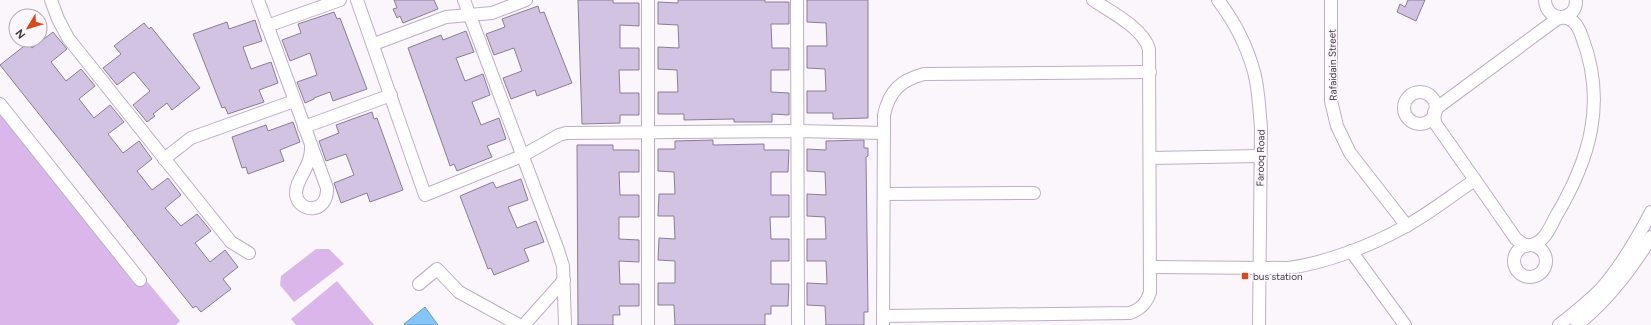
<svg xmlns="http://www.w3.org/2000/svg" width="1651" height="325" viewBox="0 0 1651 325" font-family="Figtree,sans-serif">
<rect width="100%" height="100%" fill="#faf6fc"/>
<g fill="#dab6eb">
<polygon points="0,105 180,321 176,325 0,325"/>
<polygon points="316,249 329,249 344,264 294,302 280,285 281,276"/>
<polygon points="337,281 374,325 296,325 291,319"/>
</g>
<polygon fill="#83c5f6" stroke="#6f9bc1" points="425,307 438,325 405,325 404,324"/>
<g fill="#d1c3e1" stroke="#8a7d99">
<polygon points="394,0 434,0 438,9 403,23 400,16 397,18 393,9 397,8"/>
<polygon points="578,0 613,0 613,3 639,3 639,26 620,25 620,48 639,48 639,70 619,70 620,93 639,93 639,115 620,115 620,123 582,124"/>
<polygon points="678,0 765,0 765,2 789,2 789,24 771,24 772,48 789,48 789,70 771,70 771,92 789,93 789,115 772,114 772,122 734,122 734,119 684,120 684,114 658,114 658,92 678,92 677,70 658,69 658,47 679,48 678,25 658,24 658,2 678,3"/>
<polygon points="807,0 868,0 868,118 833,119 833,113 807,113 807,91 826,91 825,69 807,68 807,46 827,46 826,23 807,22"/>
<polygon points="1408,0 1425,0 1416,21 1397,12 1400,4 1405,7"/>
<polygon points="538,6 540,13 544,12 572,83 537,96 535,90 511,99 503,78 522,71 514,48 494,55 486,34 505,27 502,19"/>
<polygon points="334,12 337,19 340,18 367,89 333,101 330,92 314,98 314,99 305,103 297,82 317,75 310,53 290,61 282,40 301,33 298,24"/>
<polygon points="255,20 262,41 243,47 251,69 271,62 278,83 259,90 264,102 228,114 225,107 222,108 193,34 227,22 229,29"/>
<polygon points="144,23 149,29 151,27 200,88 172,110 167,103 153,114 155,116 147,122 133,105 150,91 134,72 117,85 103,68 121,54 114,46"/>
<polygon points="466,31 474,52 456,58 465,81 483,74 490,95 472,102 481,125 499,118 506,139 487,146 492,157 457,171 454,164 450,166 447,157 408,48 441,35 443,40"/>
<polygon points="53,32 67,49 51,62 66,81 81,69 95,86 79,99 94,118 110,105 124,122 108,134 123,153 139,141 152,159 137,171 152,190 168,178 181,195 165,208 181,226 197,214 211,231 195,243 210,262 225,250 238,267 223,279 231,289 201,312 196,306 193,308 0,65 28,43 32,48"/>
<polygon points="372,112 374,119 377,118 403,190 370,202 367,193 341,203 334,183 354,175 346,154 326,161 319,141 339,133 336,125"/>
<polygon points="293,122 300,142 280,150 284,161 248,174 246,167 242,168 232,137 266,125 268,131"/>
<polygon points="713,140 713,145 764,144 764,150 789,150 788,172 771,172 771,195 789,195 789,217 770,217 771,239 789,239 789,261 771,261 771,284 789,284 788,306 771,306 771,314 765,314 765,325 675,325 674,305 658,305 658,283 675,283 675,261 658,260 659,238 675,239 674,216 658,216 659,194 675,194 674,172 658,171 658,149 675,149 675,141"/>
<polygon points="864,140 864,148 868,148 868,156 866,157 868,312 864,312 864,325 826,325 825,306 807,305 807,283 827,284 826,261 807,261 807,239 826,239 825,217 807,216 807,194 826,195 825,172 807,171 807,149 826,150 826,141"/>
<polygon points="577,145 613,145 613,150 639,150 639,172 619,172 620,195 639,195 639,217 619,217 619,239 639,240 639,262 619,261 620,284 639,284 639,306 619,306 620,315 613,315 613,325 578,325"/>
<polygon points="521,179 528,200 508,207 517,228 536,221 544,242 524,249 529,261 494,275 491,268 488,269 460,196 493,182 496,188"/>
</g>
<g fill="none" stroke-linecap="round" stroke-linejoin="round">
<defs>
<g id="minor">
<polyline points="51,0 58,19 68,38 231,242 249,253"/>
<path d="M258,0L327,188C328,215 298,213 296,194C295,180 312,166 311,147"/>
<polyline points="357,0 425,195 522,156 559,135 566,133 797,131 884,133"/>
<polyline points="464,0 558,250 563,266 565,325"/>
<polyline points="797,0 798,325"/>
<path d="M1218,0C1234,21 1247,46 1254,72C1259,90 1259,109 1261,127L1259,325"/>
<path d="M1545,0C1546,23 1577,22 1576,0"/>
<polyline points="1331,1 1331,101 1337,126 1350,153 1407,226"/>
<polyline points="267,26 340,0"/>
<polyline points="374,44 446,17 492,13 526,0"/>
<circle cx="1420" cy="108" r="16"/>
<polyline points="0,104 140,280"/>
<polyline points="304,127 391,95"/>
<polyline points="1151,158 1260,156"/>
<polyline points="164,159 191,138 294,101"/>
<polyline points="1475,180 1516,239 1526,246"/>
<polyline points="884,194 1034,193"/>
<circle cx="1530" cy="261" r="16"/>
<polyline points="1351,251 1405,325"/>
<path d="M1150,267L1288,268C1326,263 1373,245 1406,226C1430,213 1452,195 1475,180L1435,123L1434,112L1438,107L1557,19C1571,14 1578,25 1582,37C1607,102 1590,159 1556,216C1550,227 1545,242 1531,245"/>
<polyline points="419,284 437,269 459,292 519,325"/>
<path d="M883,316L1130,313C1141,309 1147,303 1150,292L1149,49C1143,28 1111,12 1093,0"/>
<polyline points="524,325 564,280"/>
<polyline points="648,325 648,0"/>
<path d="M883,325L884,115C889,91 901,80 924,74L1150,72"/>
<path d="M1559,325C1573,314 1588,302 1601,289C1621,266 1637,239 1651,212"/>
<path d="M1577,325C1607,301 1631,270 1651,237"/>
</g>
</defs>
<use href="#minor" stroke="#c0adc9" stroke-width="14"/>
<use href="#minor" stroke="#fff" stroke-width="12"/>
</g>
<rect fill="#d44b22" stroke="#faf6fc" stroke-width="1.5" x="1241" y="272" width="8" height="8" rx="2"/>
<g text-anchor="middle" stroke-width="3" stroke-linejoin="round" paint-order="stroke">
<g font-size="10" fill="#413944" stroke="#faf6fc">
<text transform="translate(1332 65) rotate(-91)" y="4">Rafaidain Street</text>
<text transform="translate(1260 158) rotate(-89)" y="4">Farooq Road</text>
</g>
<g font-size="10" fill="#413944" stroke="#faf6fc" text-anchor="start">
<text x="1253" y="280">bus station</text>
</g>
</g>
<g transform="translate(28 28) rotate(232)"><circle r="19" fill="#faf6fc" stroke="#b0aab2"/>
<path d="M0-3L7 15L0 10L-7 15Z" fill="#d44b22"/>
<text y="-6" font-size="11" font-weight="bold" text-anchor="middle" fill="#413944">N</text>
</g>
</svg>
